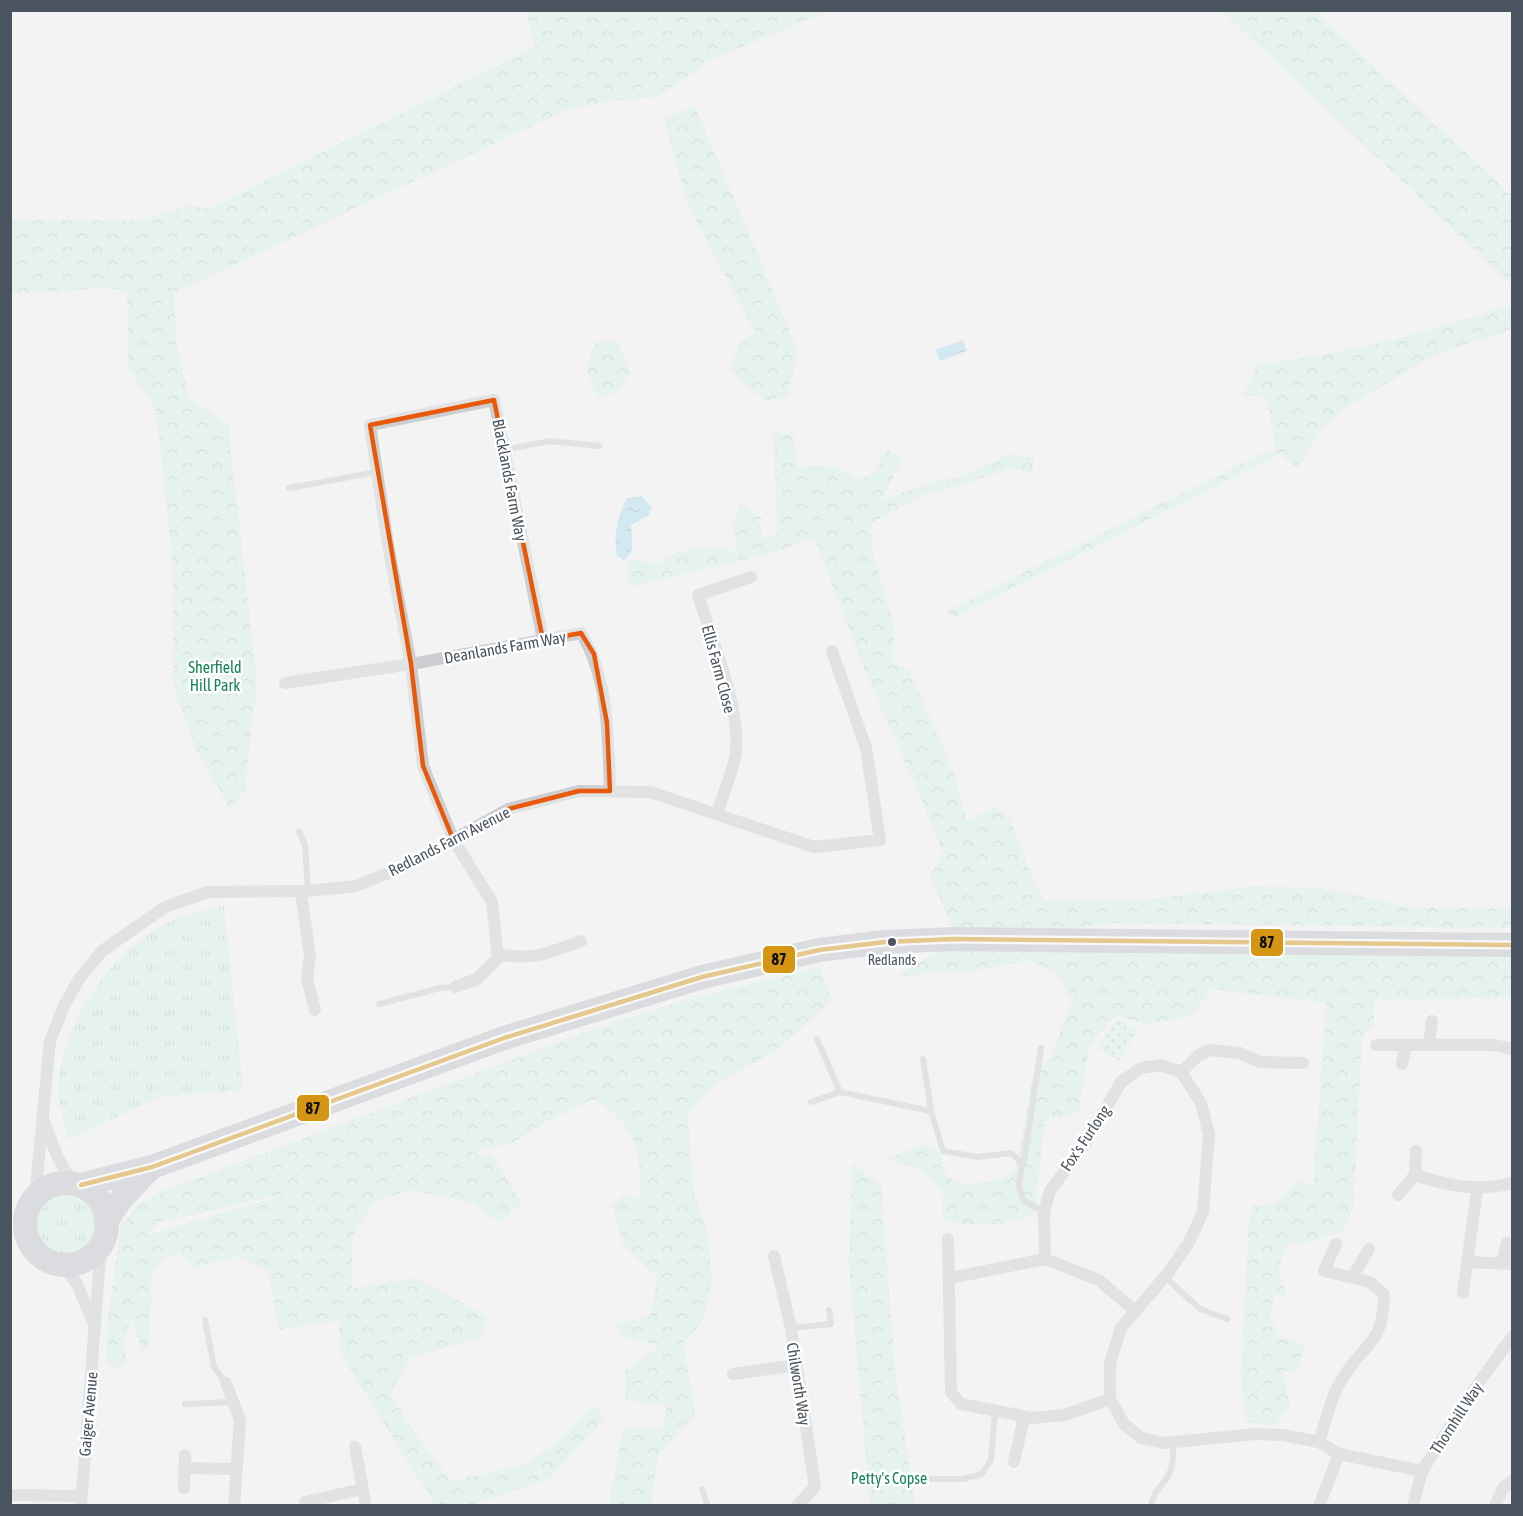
<svg xmlns="http://www.w3.org/2000/svg" width="1523" height="1516" viewBox="0 0 1523 1516" font-family="'Asap Condensed',sans-serif">
<defs>
<pattern id="grass-tufts" width="24" height="20" patternUnits="userSpaceOnUse" patternTransform="scale(1.5)"><rect width="24" height="20" fill="#d8f1e4"/><path d="M3 7l-1-3M5 7V3M7 7l1-3M15 17l-1-3M17 17v-4M19 17l1-3" fill="none" stroke="#bbd1c6"/></pattern>
<pattern id="forest-crowns" width="20" height="18" patternUnits="userSpaceOnUse" patternTransform="scale(1.5)"><rect width="20" height="18" fill="#d8f1e4"/><path d="M2 6a3 3 0 1 1 6 0M12 15a3 3 0 1 1 6 0" fill="none" stroke="#bbd1c6"/></pattern>
<pattern id="park-dots" width="8" height="8" patternUnits="userSpaceOnUse" patternTransform="scale(1.5)"><rect width="8" height="8" fill="#d8f1e4"/><path d="M2 2h.1M6 6h.1" fill="none" stroke="#bbd1c6" stroke-width="1.8" stroke-linecap="round"/></pattern>
<pattern id="water-ripples" width="26" height="14" patternUnits="userSpaceOnUse" patternTransform="scale(1.5)"><rect width="26" height="14" fill="#adddef"/><path d="M2 4q2-2 4 0t4 0M15 11q2-2 4 0t4 0" fill="none" stroke="#8fb6c5"/></pattern>
</defs>
<rect width="100%" height="100%" fill="#f3f3f3"/>
<g fill="url(#grass-tufts)">
<path d="M224,906L243,1090L160,1097L68,1139C65,1122 57,1101 58,1085C65,1015 113,949 175,919C189,912 209,910 224,906Z"/>
<circle cx="66" cy="1225" r="30"/>
</g>
<g fill="url(#forest-crowns)" fill-rule="evenodd">
<polygon points="526,11 827,11 709,61 658,97 626,99 570,108 174,293 176,343 189,398 228,424 257,682 245,789 230,809 196,749 173,686 173,566 160,447 155,408 128,368 127,291 108,288 11,294 11,220 138,221 189,205 208,209 535,47"/>
<polygon points="1222,11 1315,11 1512,196 1512,285"/>
<polygon points="695,106 798,351 788,396 767,401 745,385 730,369 739,345 755,333 687,203 664,119"/>
<path d="M1512,304V329L1431,357L1343,409L1319,432L1297,468L1280,454L951,619L947,611L1262,453L1276,450L1266,396H1242L1258,364C1344,355 1431,332 1512,304Z"/>
<path d="M617,341L630,373L619,391L600,399C585,375 584,366 597,342Z"/>
<polygon points="773,432 793,435 798,467 836,466 856,480 873,475 887,449 903,459 881,500 936,481 958,478 1009,454 1034,458 1032,472 1008,469 954,488 929,492 871,523 872,551 894,625 893,662 910,672 954,773 967,822 994,807 1009,816 1035,885 1045,900 1145,900 1253,886 1322,888 1409,907 1512,909 1512,928 1117,923 1040,932 952,928 930,875 944,853 862,663 814,538 774,552 629,587 628,560 659,563 678,552 716,546 738,553 732,526 740,504 761,518 761,539 778,534"/>
<path d="M947,946L1512,954V997L1374,1001V1024L1362,1038L1353,1210L1341,1232L1310,1242L1288,1243L1278,1268L1287,1297L1275,1295L1270,1317L1279,1335L1304,1345L1298,1369L1283,1372L1290,1406L1274,1426L1246,1421L1241,1377L1248,1230L1252,1207L1277,1202L1297,1181L1313,1185L1326,1003L1212,989L1191,1016L1146,1024L1116,1015L1089,1045L1079,1112L1045,1119L1034,1214C1008,1227 972,1228 943,1220V1193L922,1170L887,1159L923,1144L942,1154C940,1197 991,1184 1015,1172L1034,1071L1051,1058L1072,1001L1058,973L1027,960L976,971L938,972L894,978Z"/>
<path d="M820,967L832,1000L777,1050L715,1084L688,1112L693,1189L706,1225L712,1277L704,1320L684,1342L695,1415L658,1455L651,1505H609L623,1427L662,1429L667,1405L626,1400L625,1371L661,1346L623,1337L616,1324L650,1316L658,1278L623,1245L612,1205L622,1196L641,1199C638,1147 641,1131 595,1099L549,1120L514,1142L472,1153L493,1156L522,1204L499,1222L472,1203L408,1190L373,1203L353,1236L352,1288L416,1278L488,1317L480,1337L410,1358L391,1393L409,1425L451,1481L525,1465L554,1445L594,1405L604,1419L550,1478L472,1505H435L341,1354L339,1320L279,1330L268,1271L238,1256L191,1268L190,1261L179,1254L163,1259L152,1274L149,1347L142,1350L134,1327V1314L124,1341L126,1363L119,1368L107,1364L108,1318L121,1227L137,1205L161,1192L577,1035L675,1003ZM301,1190L148,1235L159,1222Z"/>
<polygon points="852,1163 881,1185 895,1369 915,1505 870,1505 849,1265"/>
</g>
<polygon fill="url(#park-dots)" points="1116,1019 1138,1031 1118,1061 1098,1048"/>
<g fill="url(#water-ripples)">
<polygon points="963,340 967,351 940,361 936,350"/>
<path d="M642,496L652,508L649,515L631,525C631,539 637,551 624,560L617,556C613,537 618,514 627,498Z"/>
</g>
<g fill="none" stroke-linecap="round" stroke-linejoin="round">
<g stroke="#cdced1" stroke-width="6">
<polyline points="504,450 550,441 599,446"/>
<polyline points="289,488 377,472"/>
<polyline points="299,831 305,845 308,891"/>
<polyline points="379,1004 440,988 455,987"/>
<path d="M923,1059L931,1111L943,1151L977,1157L1011,1153C1028,1167 1019,1168 1019,1186C1019,1190 1022,1196 1024,1201L1044,1212"/>
<polyline points="840,1092 931,1111"/>
<polyline points="811,1102 840,1092 817,1039"/>
<polyline points="1023,1166 1041,1048"/>
<polyline points="1165,1277 1200,1309 1227,1319"/>
<polyline points="205,1320 214,1367 226,1383"/>
<polyline points="791,1328 831,1324 829,1310"/>
<polyline points="185,1404 232,1402"/>
<polyline points="929,1479 963,1479 982,1474 991,1460 995,1412"/>
<polyline points="702,1489 708,1506"/>
<path d="M1151,1506C1153,1492 1161,1487 1168,1476C1174,1466 1173,1454 1173,1442"/>
</g>
<g stroke="#cdced1" stroke-width="12">
<path d="M543,640L494,400L370,425L388,545L411,664L581,633C609,679 608,738 610,791"/>
<polyline points="285,683 411,664 423,766 453,839 492,902 498,958 477,979 455,987"/>
<path d="M717,814C723,794 733,772 736,752C741,709 711,637 698,595L751,577"/>
<polyline points="301,892 310,956 307,979 315,1010"/>
<path d="M498,954C532,961 549,953 581,941"/>
<polyline points="1429,1044 1432,1021"/>
<polyline points="1376,1045 1494,1045 1512,1049"/>
<polyline points="1402,1064 1406,1045"/>
<polyline points="1181,1072 1199,1055 1210,1050 1240,1053 1260,1062 1303,1063"/>
<polyline points="44,1122 58,1158 72,1183"/>
<path d="M1415,1175C1448,1186 1478,1192 1512,1183"/>
<polyline points="1398,1195 1415,1175 1416,1151"/>
<polyline points="35,1197 50,1041 64,1006 79,979 102,951 165,907 208,892 308,891 356,886 406,866 508,809 579,791 650,792 814,847 880,840 866,748 832,651"/>
<polyline points="948,1239 951,1392 961,1404 1032,1418 1065,1415 1110,1399"/>
<polyline points="774,1256 791,1328 815,1487 797,1506"/>
<polyline points="1045,1259 1044,1212 1050,1191 1088,1139 1121,1082 1141,1068 1161,1065 1181,1072 1201,1103 1209,1134 1203,1212 1188,1244 1168,1273 1121,1328 1110,1363 1110,1399 1124,1424 1141,1438 1165,1443 1255,1434 1282,1435 1319,1442 1339,1454 1422,1471"/>
<polyline points="1468,1262 1512,1264"/>
<polyline points="1502,1263 1507,1243"/>
<polyline points="62,1266 76,1282 93,1322"/>
<polyline points="1353,1276 1369,1249"/>
<polyline points="950,1278 1045,1259 1099,1280 1135,1311"/>
<polyline points="1463,1293 1477,1190"/>
<polyline points="733,1374 796,1365"/>
<polyline points="226,1383 240,1420 234,1506"/>
<path d="M1319,1442C1326,1421 1331,1395 1344,1376C1368,1338 1383,1346 1384,1294L1370,1282L1324,1271L1336,1244"/>
<polyline points="355,1447 366,1506"/>
<polyline points="1014,1462 1024,1417"/>
<polyline points="184,1468 237,1469"/>
<polyline points="184,1488 185,1455"/>
<polyline points="10,1495 81,1496"/>
<polyline points="305,1502 362,1489"/>
<polyline points="81,1506 101,1244"/>
<polyline points="1319,1506 1339,1454"/>
<polyline points="1413,1506 1422,1471 1475,1388 1512,1337"/>
<polyline points="1495,1506 1503,1488 1512,1481"/>
</g>
<g stroke="#bdc2c8" stroke-width="24">
<circle cx="66" cy="1224" r="41"/>
<polyline points="81,1185 152,1167 504,1038 702,977 819,950 885,942 954,939 1512,945"/>
<polyline points="107,1220 121,1199 152,1167"/>
</g>
<defs>
<polyline id="bus-1" points="81,1185 152,1167 504,1038 702,977 819,950 885,942 954,939 1512,945"/>
</defs>
<use href="#bus-1" stroke="#fff" stroke-width="9"/>
<use href="#bus-1" stroke="#d49613" stroke-width="4.5"/>
</g>
<path d="M0 0H1523V1516H0ZM494,400L543,640L581,633L594,654L607,723L610,791H579L508,809L453,839L423,766L411,664L370,425Z" fill="#f3f3f3" fill-opacity=".55" fill-rule="evenodd"/>
<path fill="none" stroke="#e8590c" stroke-width="4.5" stroke-linejoin="round" d="M494,400L543,640L581,633L594,654L607,723L610,791H579L508,809L453,839L423,766L411,664L370,425Z"/>
<circle fill="#495460" stroke="#fff" stroke-width="2" cx="892" cy="942" r="5"/>
<g text-anchor="middle" stroke-width="5" stroke-linejoin="round" paint-order="stroke">
<g font-size="14" fill="#495460" stroke="#fff">
<text x="892" y="965">Redlands</text>
</g>
<g font-size="16" fill="#495460" stroke="#fff">
<text transform="translate(510 480) rotate(79)" y="6">Blacklands Farm Way</text>
<text transform="translate(505 647) rotate(-10)" y="6">Deanlands Farm Way</text>
<text transform="translate(719 669) rotate(75)" y="6">Ellis Farm Close</text>
<text transform="translate(449 841) rotate(-27)" y="6">Redlands Farm Avenue</text>
<text transform="translate(1085 1138) rotate(-56)" y="6">Fox's Furlong</text>
<text transform="translate(799 1384) rotate(81)" y="6">Chilworth Way</text>
<text transform="translate(88 1414) rotate(-85)" y="6">Gaiger Avenue</text>
<text transform="translate(1456 1418) rotate(-57)" y="6">Thornhill Way</text>
</g>
<g font-size="16" fill="#178455" stroke="#fff">
<text x="215" y="673">Sherfield<tspan x="215" dy="18">Hill Park</tspan></text>
<text x="889" y="1484">Petty's Copse</text>
</g>
</g>
<g stroke="#fff" stroke-width="2">
<rect x="1250" y="928" width="34" height="29" rx="6" fill="#d49613"/>
<rect x="762" y="945" width="34" height="29" rx="6" fill="#d49613"/>
<rect x="296" y="1094" width="34" height="28" rx="6" fill="#d49613"/>
</g>
<g font-size="16" text-anchor="middle" font-weight="bold" fill="#111">
<text x="1267" y="948">87</text>
<text x="779" y="965">87</text>
<text x="313" y="1114">87</text>
</g>
<rect width="1523" height="1516" fill="none" stroke="#495460" stroke-width="24"/>
</svg>
